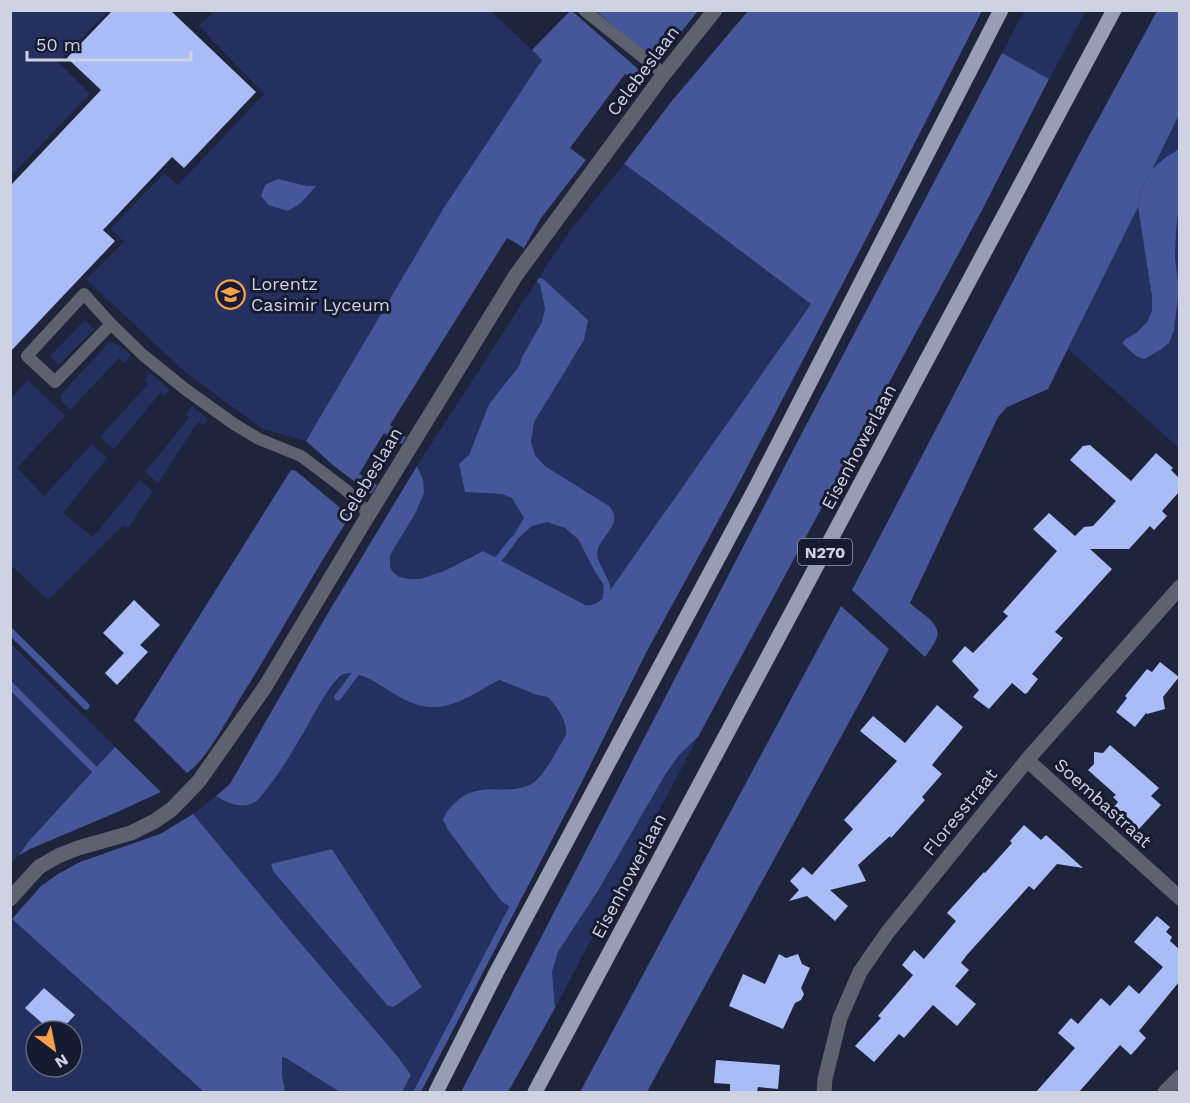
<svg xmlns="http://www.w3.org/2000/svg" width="1190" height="1103" viewBox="0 0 1190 1103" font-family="'Work Sans',sans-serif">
<rect width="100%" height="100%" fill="#1e243b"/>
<g fill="#24305f" fill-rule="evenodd">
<polygon points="10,11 108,11 58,62 90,94 11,176"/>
<polygon points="214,11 491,11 542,60 443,209 306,441 263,429 186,373 86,279 124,242 110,229 164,173 178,185 264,94 199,26"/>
<polygon points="1024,11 1086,11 1049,79 1002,53"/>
<polygon points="1179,115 1179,149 1166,157 1152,169"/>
<path d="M624,164L656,187L812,303L620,576C611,587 601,607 585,605L478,553L444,571L420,579H409L399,577L392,571L390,566V555L415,514L423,479L417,466L552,257L573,227ZM543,280L588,320L534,422L531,442L535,455L545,466L608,506C624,523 603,533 598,548C595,558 604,571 609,579L593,568L578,539L565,528L547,522L532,526L514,541L512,540L524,518L512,498L502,494L465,492L459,465L469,455L489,404L519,366L522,357L542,322L545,309L540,284Z"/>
<path d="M1179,205V448L1068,349L1138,207C1140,228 1157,299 1151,314C1146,326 1135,333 1124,340L1136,356L1175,258L1176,232Z"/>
<polygon points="85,320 94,329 59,365 50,356"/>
<polygon points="114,342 131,355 125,363 119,358 70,410 61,401 60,396 108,343"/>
<polygon points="151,373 170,390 164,396 160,393 114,449 100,437 148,384 144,380"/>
<polygon points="28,380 65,416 17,468 44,496 92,444 107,458 63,513 93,537 140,480 153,491 128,528 122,526 48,600 11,565 11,398"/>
<polygon points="192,406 208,419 204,425 198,422 158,483 145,472 189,418 186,414"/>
<polygon points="10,643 115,747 29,841 11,864"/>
<path d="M346,673L358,674L382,686L457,702L499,680L537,695L548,697C556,707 568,722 566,735C558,748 544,778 530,784C513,792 492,788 474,790L443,820L448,830L502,902L511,907L417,1092H402L411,1075L398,1057L292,933L193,814L216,796L228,803L257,801C275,780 290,755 305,731C316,712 327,685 346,673ZM332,849L422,986L387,1005L273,871L271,865Z"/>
<polygon points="698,737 555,1008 552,972 558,952 599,889 665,775 680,754"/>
<path d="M12,919L204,1092H11L10,921ZM36,1031H72V1067H36Z"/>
<polygon points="282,1057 286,1057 340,1092 285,1092 282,1074"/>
</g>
<g fill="#455699">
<polygon points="571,10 647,77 641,85 625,74 570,148 586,160 541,218 524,248 507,238 390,425 406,437 402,444 384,433 359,474 377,485 371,494 334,466 306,441 443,209 542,60 532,50"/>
<polygon points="596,11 698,11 656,63"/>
<path d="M748,11H982L869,233L740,481L624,693L511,907L502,902L448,830L443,820C445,813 448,810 453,805C479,777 503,798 531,784C544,777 558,748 566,735C568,722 556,706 548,697L537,695L499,680C480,690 458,706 436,707C425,708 414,704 405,700C391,693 358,666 342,675C330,683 316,711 308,725C293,751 277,778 257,801C243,810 229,804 216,796L230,784L325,618L417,466L423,479L424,493L415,514L390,555V566L392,571L399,577L409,579H420L444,571L483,551L585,605C601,608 611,588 620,576L811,304L656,187L624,164L671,102Z"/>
<path d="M1157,11H1179V115L1141,192L1138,207L1048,389L1007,407L998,417L910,603C920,613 944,624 936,640C933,646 929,651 925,657L852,590L1083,147Z"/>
<polygon points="1002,53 1049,79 981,212 698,737 680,754 665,775 599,889 558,952 552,972 555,1008 508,1092 461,1092 803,431"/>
<path d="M291,470L296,471L350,516C311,577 276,641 238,702C225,723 207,759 187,773L134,720Z"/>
<polygon points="841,606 889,649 647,1092 580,1092"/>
<polygon points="115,747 161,792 115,813 30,849 18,856 29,841"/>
<polygon points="193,814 292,933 398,1057 411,1075 402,1092 340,1092 286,1058 282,1057 282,1074 285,1092 204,1092 12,919 41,886 58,874 80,862 160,834"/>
<polygon points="332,849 422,987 393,1007 387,1005 273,871 271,864"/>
</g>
<g fill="#45579a">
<polygon points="1179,149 1179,205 1176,232 1175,258 1179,289 1174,330 1169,343 1160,350 1144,359 1136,356 1123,344 1124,340 1137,332 1147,322 1152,311 1152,296 1138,207 1141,192 1152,169 1166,157"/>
<polygon points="278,179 307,186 316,186 301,203 288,211 268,205 261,196 265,185"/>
<path d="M539,278L543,279L588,320L584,340L534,422L531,442L535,455L545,466L609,506C624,524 602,534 598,549C594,561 608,574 610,586L605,587L593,568L578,539L565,528L547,522L532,526L514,542L511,540L524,518L512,498L502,494L465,492L459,464L469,455L489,404L519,366L522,357L542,322L545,309L540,284L537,282Z"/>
</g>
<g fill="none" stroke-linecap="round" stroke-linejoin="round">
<g stroke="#45579a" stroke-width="7">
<polyline points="10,631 86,706"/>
<polyline points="10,685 96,771"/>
<polyline points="338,697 364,662 389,638 417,613 446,594 470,572 494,563 501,556 513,540"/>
<path d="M417,1092L578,782L641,655C641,652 642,649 641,646C636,630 609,634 604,619C602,614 608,595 607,587"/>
</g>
</g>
<g fill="#a9bcf8">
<polygon points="113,10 170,10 256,92 184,168 172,157 103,230 115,241 10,352 10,186 101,90 67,58"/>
<polygon points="1090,445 1131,481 1156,453 1173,468 1171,470 1179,478 1179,492 1162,511 1167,516 1154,530 1150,526 1129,549 1090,549 1112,569 1055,632 1063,638 1032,674 1038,679 1027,693 1025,694 1012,683 989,709 973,697 979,690 952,661 965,646 973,653 1008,616 1003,612 1057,551 1033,529 1049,513 1075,536 1084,527 1093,526 1116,501 1070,460 1083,446"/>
<polygon points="134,600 160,625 140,645 148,652 117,685 105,673 124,653 103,633"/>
<polygon points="1160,662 1179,677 1163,697 1165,709 1147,714 1146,713 1135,727 1116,712 1127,698 1125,696 1147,669 1152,672"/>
<polygon points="937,705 963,727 932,765 942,774 922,797 925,800 891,838 890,836 858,865 866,881 830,890 848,906 835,921 807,896 789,901 799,890 790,881 803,867 812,875 853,829 844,820 897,761 860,731 873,716 905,743"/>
<polygon points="1110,745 1159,788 1151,796 1161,805 1138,830 1113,808 1118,802 1113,797 1116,795 1088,770 1094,764 1094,752 1103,753"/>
<polygon points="1024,825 1041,840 1046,835 1083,868 1057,864 1034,890 1029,886 966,956 961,963 969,970 955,986 976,1004 957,1026 933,1005 904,1038 899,1034 874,1062 855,1046 881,1018 878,1016 913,975 902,965 914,950 924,959 956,921 947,913 984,872 985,873 1012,843 1010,841"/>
<polygon points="1157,916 1170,927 1166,932 1172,937 1170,941 1179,949 1179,982 1139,1031 1146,1038 1131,1055 1120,1045 1079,1092 1036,1092 1075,1048 1058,1033 1071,1018 1078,1024 1101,998 1110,1006 1129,985 1139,994 1163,967 1134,942"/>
<polygon points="779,954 786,958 798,954 802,964 810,968 801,988 804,994 801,1000 795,1003 783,1029 729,1006 743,974 765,984"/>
<polygon points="44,988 75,1015 60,1031 51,1031 25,1008"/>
<polygon points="716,1060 780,1065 778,1089 758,1087 757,1092 730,1092 730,1084 714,1083"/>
</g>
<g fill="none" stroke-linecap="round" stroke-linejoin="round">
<g stroke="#5e626e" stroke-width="12">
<polyline points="584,10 664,74"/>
<polyline points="111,324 55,382 27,356 84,294 111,324 143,355 185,389 234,424 259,439 301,456 346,490 369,514"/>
</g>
<g stroke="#5e626e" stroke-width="15">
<polyline points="1027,760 1180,898"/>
<polyline points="10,899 39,867 58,856 78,848 131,833 155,821 172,809 199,781 265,687 369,514 516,275 664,74 715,10"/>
<polyline points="824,1092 825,1079 840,1018 860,972 887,933 1027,760 1180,587"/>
<polyline points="1165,1092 1180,1077"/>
</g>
<g stroke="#969eb6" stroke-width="15">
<polyline points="436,1092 496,973 755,489 1001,10"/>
<polyline points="535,1092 1114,10"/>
</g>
</g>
<defs>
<symbol id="school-ring" viewBox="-11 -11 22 22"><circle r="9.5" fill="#151b30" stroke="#f9a04d" stroke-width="1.5"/><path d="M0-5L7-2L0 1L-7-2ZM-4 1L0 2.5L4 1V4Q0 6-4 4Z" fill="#f9a04d"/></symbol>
</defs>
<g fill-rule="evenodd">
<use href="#school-ring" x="214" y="278" width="33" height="33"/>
</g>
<g text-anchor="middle" stroke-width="6" stroke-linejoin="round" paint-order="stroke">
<rect fill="#151b30" stroke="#969cad" stroke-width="1.5" x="798" y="539" width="54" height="26" rx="4.5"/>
<g font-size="16" font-weight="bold" fill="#ced3e2">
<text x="825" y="558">N270</text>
</g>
<g font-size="18" fill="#ced3e2" stroke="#151b30">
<text transform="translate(643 71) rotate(-53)" y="6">Celebeslaan</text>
<text transform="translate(859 447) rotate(-62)" y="6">Eisenhowerlaan</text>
<text transform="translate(370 475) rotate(-59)" y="6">Celebeslaan</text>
<text transform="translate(1103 803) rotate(42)" y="6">Soembastraat</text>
<text transform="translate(960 812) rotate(-51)" y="6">Floresstraat</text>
<text transform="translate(629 876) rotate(-62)" y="6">Eisenhowerlaan</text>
</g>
<g font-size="18" fill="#ced3e2" stroke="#151b30" text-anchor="start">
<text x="251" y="290">Lorentz<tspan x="251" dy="21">Casimir Lyceum</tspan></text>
</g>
</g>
<rect width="1190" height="1103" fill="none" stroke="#ced3e2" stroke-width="24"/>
<g transform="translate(54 1049) rotate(148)"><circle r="28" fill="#151b30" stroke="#5f6577" stroke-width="1.5"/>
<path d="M0-4.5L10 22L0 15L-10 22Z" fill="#f9a04d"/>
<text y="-9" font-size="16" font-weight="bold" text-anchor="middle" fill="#ced3e2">N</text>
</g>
<path d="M27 51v9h164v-9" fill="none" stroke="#ced3e2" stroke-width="3"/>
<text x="36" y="51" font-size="18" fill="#ced3e2" stroke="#151b30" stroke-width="4.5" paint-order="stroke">50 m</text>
</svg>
